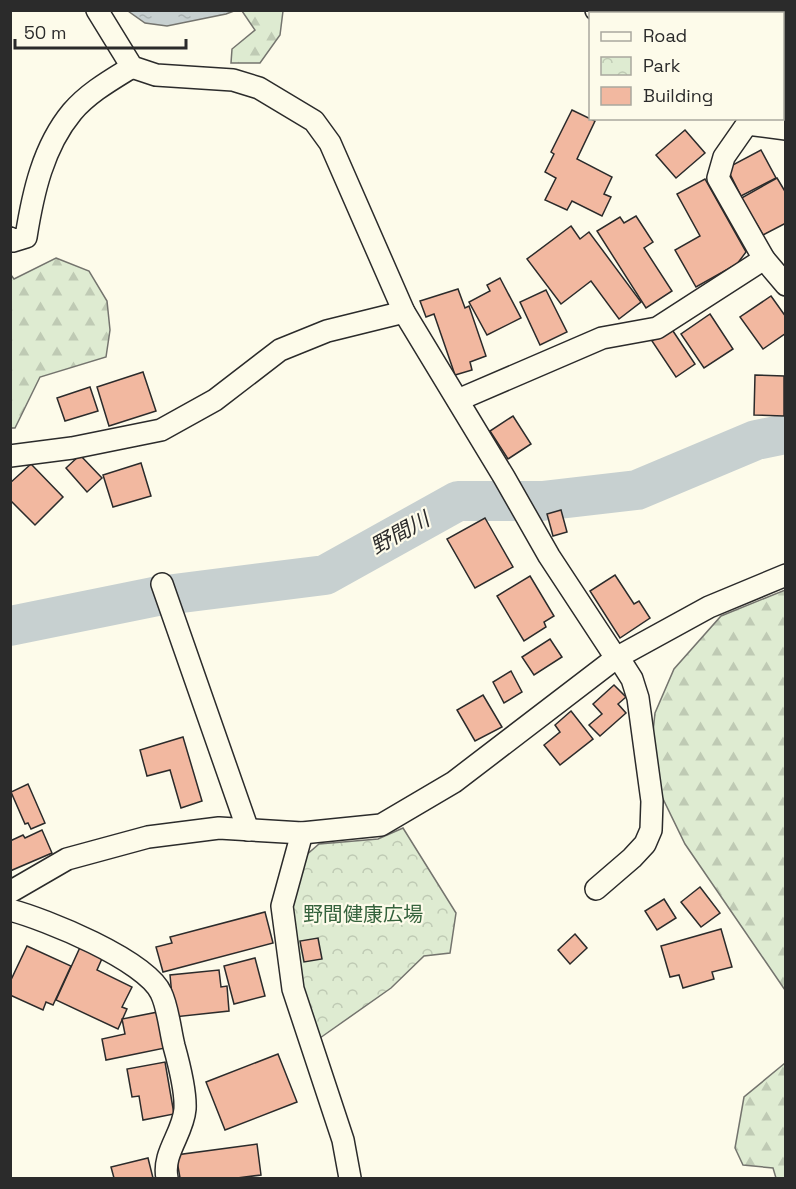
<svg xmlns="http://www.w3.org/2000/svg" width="796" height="1189" viewBox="0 0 796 1189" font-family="'Space Grotesk','Noto Sans JP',sans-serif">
<defs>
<pattern id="forest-firs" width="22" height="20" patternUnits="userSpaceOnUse" patternTransform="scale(1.5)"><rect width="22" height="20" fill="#deebd1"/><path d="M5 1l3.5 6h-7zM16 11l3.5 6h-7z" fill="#bfcab4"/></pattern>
<pattern id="park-crowns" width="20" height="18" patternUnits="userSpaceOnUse" patternTransform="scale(1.5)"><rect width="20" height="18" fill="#deebd1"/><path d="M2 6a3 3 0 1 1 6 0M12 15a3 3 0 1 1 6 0" fill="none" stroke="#bfcab4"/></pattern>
<pattern id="water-ripples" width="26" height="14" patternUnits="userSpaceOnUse" patternTransform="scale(1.5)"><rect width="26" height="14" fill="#c7d0d0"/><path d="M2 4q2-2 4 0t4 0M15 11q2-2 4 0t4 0" fill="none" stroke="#abb3b3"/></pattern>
</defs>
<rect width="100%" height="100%" fill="#fdfbea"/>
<g fill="url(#forest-firs)" stroke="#74746e" stroke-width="1.5">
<polygon points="242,11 283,11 280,35 260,63 231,63 232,49 255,30"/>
<polygon points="647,11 785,11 785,109 782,108 782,14 648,14"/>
<polygon points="56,258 89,271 107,301 110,330 106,357 40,377 15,428 11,428 11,275 14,279"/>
<polygon points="785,590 785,990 685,844 649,770 655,713 674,669 721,616"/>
<polygon points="785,1063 785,1178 776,1178 773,1168 743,1165 735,1148 744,1097"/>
</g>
<polygon fill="url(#park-crowns)" stroke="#74746e" stroke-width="1.5" points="403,828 456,913 450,953 424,956 391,988 320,1038 306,1009 287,909 304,857 319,844 378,839"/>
<polygon fill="url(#water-ripples)" stroke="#74746e" stroke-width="1.5" points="128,11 234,11 226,14 167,26 145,23"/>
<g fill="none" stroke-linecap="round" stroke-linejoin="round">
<polyline stroke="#c7d0d0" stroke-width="40" points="10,626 158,596 325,575 458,501 542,501 637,490 756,440 786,434"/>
</g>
<g fill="#f2b8a0" stroke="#2b2b2b" stroke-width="1.5">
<polygon points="572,110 595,121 577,159 612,177 604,194 611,197 602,216 572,201 567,210 545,200 556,178 545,172 554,154 551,152"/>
<polygon points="685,130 705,153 676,178 656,155"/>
<polygon points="761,150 776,178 741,196 727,168"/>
<polygon points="777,178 786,193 786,223 763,235 756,223 752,225 738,200"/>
<polygon points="705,179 746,252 737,264 696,287 675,250 700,236 677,194"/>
<polygon points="636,216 653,242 644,248 672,291 646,308 597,231 620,217 624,223"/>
<polygon points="571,226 580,239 589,232 641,302 619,319 591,281 561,304 527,259"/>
<polygon points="500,278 521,318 487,335 469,302 490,291 487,285"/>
<polygon points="458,289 465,308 469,306 486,356 470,362 472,370 455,375 434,314 426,317 420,301"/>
<polygon points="546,290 567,332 540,345 520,302"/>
<polygon points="771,296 786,317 786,333 763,349 740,317"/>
<polygon points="710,314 733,349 704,368 681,334"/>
<polygon points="671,328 695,364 676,377 652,341"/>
<polygon points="143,372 156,411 109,426 97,387"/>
<polygon points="755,375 784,376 784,416 754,415"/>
<polygon points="90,387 98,411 65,421 57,398"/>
<polygon points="513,416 531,444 508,459 490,431"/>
<polygon points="80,455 102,478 87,492 66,468"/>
<polygon points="141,463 151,496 113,507 103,475"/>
<polygon points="31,464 63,497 35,525 10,500 10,483"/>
<polygon points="561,510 567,532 553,536 547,514"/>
<polygon points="485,518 513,567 475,588 447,539"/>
<polygon points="615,575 634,604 639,601 650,618 620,638 590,591"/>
<polygon points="530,576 554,616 544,622 546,627 524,641 497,596"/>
<polygon points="550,639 562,657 534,675 522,657"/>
<polygon points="511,671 522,692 504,703 493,682"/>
<polygon points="614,685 626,697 618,704 626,713 600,736 589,725 602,714 593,704"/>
<polygon points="483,695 502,727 475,741 457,710"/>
<polygon points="571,711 593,739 560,765 544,745 560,732 555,725"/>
<polygon points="183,737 202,801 181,808 170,770 147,776 140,750"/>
<polygon points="28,784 45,823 31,829 28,823 25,824 11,792"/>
<polygon points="42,830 52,853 10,871 10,841 23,835 25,838"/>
<polygon points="700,887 720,913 701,927 681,902"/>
<polygon points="664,899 676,918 657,930 645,911"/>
<polygon points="265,912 273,943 163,972 156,947 172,943 170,937"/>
<polygon points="721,929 732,967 712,972 714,979 683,988 679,975 670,977 661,946"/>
<polygon points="575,934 587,948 570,964 558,950"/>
<polygon points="318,938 322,959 304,962 300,941"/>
<polygon points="82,943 104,954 97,970 132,987 122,1007 127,1009 118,1029 56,1000"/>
<polygon points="27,946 71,966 53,1005 46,1002 43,1010 10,995 10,982"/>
<polygon points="255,958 265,996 234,1004 224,966"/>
<polygon points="219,970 221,987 227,986 229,1011 174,1017 170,975"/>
<polygon points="158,1012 165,1048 106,1060 102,1039 125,1034 122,1019"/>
<polygon points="278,1054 297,1102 225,1130 206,1082"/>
<polygon points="165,1062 174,1114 143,1120 139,1096 132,1097 127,1069"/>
<polygon points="257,1144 261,1175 237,1178 180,1178 176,1155"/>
<polygon points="148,1158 153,1178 114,1178 111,1167"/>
</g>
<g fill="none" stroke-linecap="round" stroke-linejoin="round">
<defs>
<g id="minor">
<polyline points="97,10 132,67 156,75 233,80 259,88 314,121 330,143 404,312 504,477 549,556 616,658"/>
<polyline points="596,10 601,14"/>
<polyline points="747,124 724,157 718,178 764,259 786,285"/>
<polyline points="747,124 786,129"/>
<path d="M10,238L13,241L26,237C33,193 43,147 72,112C88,93 111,80 132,67"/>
<polyline points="458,400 602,338 657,328 764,259"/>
<polyline points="10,456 72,448 161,430 215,400 280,350 327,331 404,312"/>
<polyline points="162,584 248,830"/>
<polyline points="302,833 282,906 293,989 343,1140 350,1178"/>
<polyline points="596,889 632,858 645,844 651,830 652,801 638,698 632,679 618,657"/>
<polyline points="10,892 67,859 148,837 219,828 302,833 381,825 454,782 616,658 709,607 786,575"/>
<path d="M10,910C45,919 146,960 161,993C168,1007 170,1030 174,1046C179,1064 186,1091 185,1109C183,1134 162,1153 167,1178"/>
</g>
</defs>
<use href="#minor" stroke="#2b2b2b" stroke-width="24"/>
<use href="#minor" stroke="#fdfbea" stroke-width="21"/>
</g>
<g text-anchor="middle" stroke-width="4.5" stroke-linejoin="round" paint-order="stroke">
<g font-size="20" fill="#34623c" stroke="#fdfbea">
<text x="363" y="921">野間健康広場</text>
</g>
<g font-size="21" font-style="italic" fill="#2b2b2b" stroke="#fdfbea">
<text transform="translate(400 533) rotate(-29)" y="7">野間川</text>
</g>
</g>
<rect width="796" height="1189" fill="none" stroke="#2b2b2b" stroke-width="24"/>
<rect x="589" y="12" width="195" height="108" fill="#fdfbea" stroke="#a9a89e" stroke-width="1.5"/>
<rect x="601" y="32" width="30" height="9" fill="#fdfbea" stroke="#a9a89e" stroke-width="1.5"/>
<text x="643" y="42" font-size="18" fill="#2b2b2b">Road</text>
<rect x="601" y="57" width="30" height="18" fill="url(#park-crowns)" stroke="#a9a89e" stroke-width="1.5"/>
<text x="643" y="72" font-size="18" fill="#2b2b2b">Park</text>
<rect x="601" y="87" width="30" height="18" fill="#f2b8a0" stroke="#a9a89e" stroke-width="1.5"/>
<text x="643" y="102" font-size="18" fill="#2b2b2b">Building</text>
<path d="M15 39v9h171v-9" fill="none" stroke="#2b2b2b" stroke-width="3"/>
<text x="24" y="39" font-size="18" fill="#2b2b2b" stroke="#fdfbea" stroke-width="4.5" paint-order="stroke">50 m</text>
</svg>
